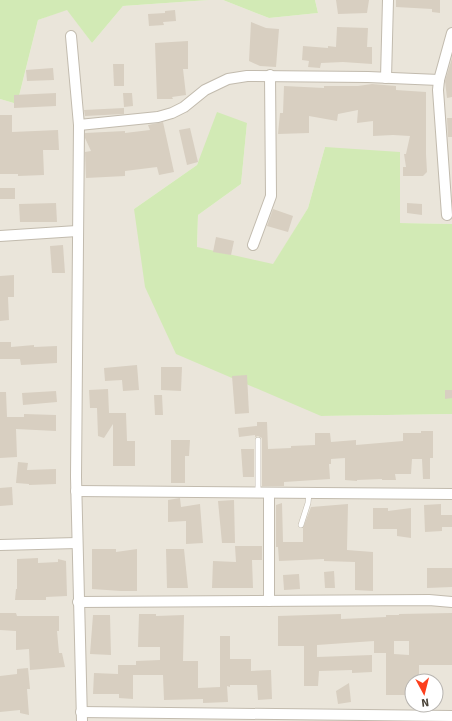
<svg xmlns="http://www.w3.org/2000/svg" width="452" height="721" viewBox="0 0 452 721" font-family="Signika,sans-serif">
<rect width="100%" height="100%" fill="#f6f3ec"/>
<path fill="#eae5da" fill-rule="evenodd" d="M209,0H223L269,18L318,13L315,0H452V224L400,223L325,147L308,208L273,265L197,248L198,215L241,184L247,123L198,162L197,165L134,209L321,416L452,414V721H0V99L17,104L38,20L67,9L92,43L123,6ZM412,681H436V705H412Z"/>
<g fill="#d2eab5">
<polygon points="0,0 209,0 123,6 92,43 67,10 38,20 17,104 0,99"/>
<polygon points="223,0 315,0 318,13 269,18"/>
<polygon points="217,112 247,123 241,184 198,215 197,247 273,264 308,208 325,147 400,152 400,223 452,224 452,414 321,416 176,354 145,287 134,209 197,165"/>
</g>
<g fill="#d8cfc1" fill-rule="evenodd">
<polygon points="336,0 369,0 367,13 338,14"/>
<polygon points="396,0 440,0 440,13 432,12 432,9 396,7"/>
<polygon points="175,10 176,21 163,22 164,25 149,26 148,14 165,13 165,11"/>
<polygon points="251,22 266,28 279,29 276,67 260,66 249,61"/>
<polygon points="337,27 368,28 367,47 372,47 372,64 343,62 321,63 320,68 308,67 309,61 302,60 303,46 328,48 328,46 336,47"/>
<polygon points="188,41 188,69 183,69 186,95 172,97 173,99 157,99 155,43"/>
<polygon points="452,58 452,97 447,98 445,81"/>
<polygon points="113,64 124,64 124,86 114,86"/>
<polygon points="53,68 54,80 27,81 26,70"/>
<polygon points="372,84 396,86 396,90 426,92 426,154 427,172 423,176 403,176 403,167 406,167 404,154 406,154 410,136 393,135 373,136 373,121 357,123 358,110 338,114 337,121 309,116 309,133 278,134 280,113 283,113 284,86 324,88 324,86 358,86"/>
<polygon points="56,93 56,106 14,108 14,95"/>
<polygon points="123,93 132,93 133,106 124,107"/>
<polygon points="124,108 124,114 85,116 84,110"/>
<polygon points="0,115 12,115 12,132 58,130 59,150 43,150 44,175 18,176 18,174 0,174"/>
<polygon points="447,118 452,118 452,137 448,137"/>
<polygon points="163,122 174,172 159,175 157,167 125,171 125,176 86,178 85,152 91,151 85,138 85,133 125,131 125,133 150,130 148,125"/>
<polygon points="190,128 198,162 187,165 179,130"/>
<rect x="0" y="188" width="15" height="11"/>
<polygon points="56,203 57,222 20,222 19,204"/>
<polygon points="407,203 422,204 422,215 407,213"/>
<polygon points="273,209 293,216 288,232 267,226"/>
<polygon points="216,237 234,241 231,255 213,252"/>
<polygon points="63,245 65,273 52,273 50,246"/>
<polygon points="14,275 14,297 8,297 9,320 0,321 0,276"/>
<polygon points="0,342 11,342 11,347 34,345 34,347 57,346 57,363 21,365 20,359 0,359"/>
<polygon points="137,365 139,390 123,391 122,380 105,381 104,368"/>
<polygon points="161,367 182,367 181,391 161,390"/>
<polygon points="247,375 249,413 235,414 232,376"/>
<polygon points="108,389 109,413 126,413 127,441 135,441 135,466 113,466 113,424 104,438 98,436 97,408 90,408 89,390"/>
<polygon points="445,390 452,390 452,398 445,399"/>
<polygon points="56,391 57,402 23,405 22,393"/>
<polygon points="0,392 6,392 7,417 24,417 24,414 56,415 56,431 16,429 17,457 0,458"/>
<polygon points="154,395 162,395 163,415 155,415"/>
<polygon points="257,422 267,422 268,449 291,448 291,446 315,445 315,433 330,433 331,442 356,440 356,445 403,441 403,433 421,433 421,431 433,431 433,458 430,458 430,479 423,479 422,459 412,459 411,474 395,474 396,480 382,480 382,479 357,480 357,481 345,480 345,458 331,459 331,464 329,464 330,479 284,482 284,486 262,486 262,438 258,436 255,437 255,435 239,437 238,428 257,426"/>
<polygon points="171,440 190,440 189,456 185,456 185,483 171,483"/>
<polygon points="241,449 254,449 254,477 243,477"/>
<polygon points="18,462 28,463 27,470 56,469 56,484 29,485 29,484 16,483"/>
<polygon points="12,487 13,505 0,506 0,488"/>
<polygon points="180,498 181,507 200,504 203,543 186,544 186,521 168,522 168,500"/>
<polygon points="234,500 235,543 222,543 218,501"/>
<polygon points="282,503 283,542 303,542 303,528 311,507 348,504 347,549 347,550 373,552 373,591 355,590 355,562 324,561 324,559 279,561 278,547 276,547 276,505"/>
<polygon points="441,504 441,515 452,515 452,527 442,527 442,531 425,532 424,505"/>
<polygon points="373,508 388,508 388,511 411,508 411,538 397,536 397,529 373,529"/>
<polygon points="235,546 262,546 262,560 252,560 253,588 212,588 213,561 236,562"/>
<polygon points="92,549 116,549 116,552 137,549 137,591 121,591 92,589"/>
<polygon points="166,549 184,549 188,588 167,588"/>
<polygon points="38,558 38,563 58,562 58,559 66,561 67,596 46,597 46,600 15,600 16,589 17,589 17,559"/>
<polygon points="427,568 452,568 452,587 427,588"/>
<polygon points="334,571 335,588 325,588 324,572"/>
<polygon points="299,574 300,589 284,590 283,575"/>
<polygon points="0,613 16,613 17,616 59,616 59,631 57,631 59,653 62,653 65,667 30,670 29,649 16,650 16,631 0,630"/>
<path d="M452,613V665H419V681H412V695H386V653H374V641L317,645V657L372,655V672L352,673V670L319,671L318,686H304V646H278V616L341,614V619L386,617V615H399V614ZM394,641H409V655L394,654Z"/>
<polygon points="139,614 156,614 156,616 184,615 183,661 198,661 198,688 220,687 220,636 230,636 230,659 251,659 251,671 271,670 272,699 258,700 257,685 230,685 230,687 227,686 228,702 203,703 203,699 164,700 163,675 133,675 133,699 119,698 119,694 93,694 94,673 118,674 118,665 136,665 136,661 160,660 160,647 138,647"/>
<polygon points="93,615 110,615 111,655 90,654"/>
<polygon points="28,668 30,689 27,689 29,715 20,713 20,710 0,712 0,676 17,674 17,669"/>
<polygon points="349,683 351,702 338,704 336,691"/>
</g>
<g fill="none" stroke-linecap="round" stroke-linejoin="round">
<defs>
<g id="lane">
<polyline points="258,440 258,492"/>
<polyline points="301,525 308,503 309,493"/>
</g>
<g id="street">
<polyline points="71,36 79,125 76,477 82,721"/>
<polyline points="386,78 388,0"/>
<polyline points="79,125 158,117 172,113 184,107 205,90 228,79 247,76 368,77 439,80"/>
<polyline points="447,215 438,90 439,80 452,33"/>
<polyline points="0,236 77,231"/>
<polyline points="253,245 271,196 270,75"/>
<polyline points="76,491 452,494"/>
<polyline points="269,493 269,601"/>
<polyline points="0,545 77,543"/>
<polyline points="78,602 429,600 452,602"/>
<polyline points="81,712 452,716"/>
</g>
</defs>
<use href="#lane" stroke="#c2bbae" stroke-width="6"/>
<use href="#street" stroke="#c2bbae" stroke-width="12"/>
<use href="#lane" stroke="#fff" stroke-width="5"/>
<use href="#street" stroke="#fff" stroke-width="10"/>
</g>
<g transform="translate(424 693) rotate(173)"><circle r="19" fill="#ffffff" stroke="#b7b4b0"/>
<path d="M0-3L7 15L0 10L-7 15Z" fill="#fc3f1d"/>
<text y="-6" font-size="11" font-weight="bold" text-anchor="middle" fill="#4b4439">N</text>
</g>
</svg>
